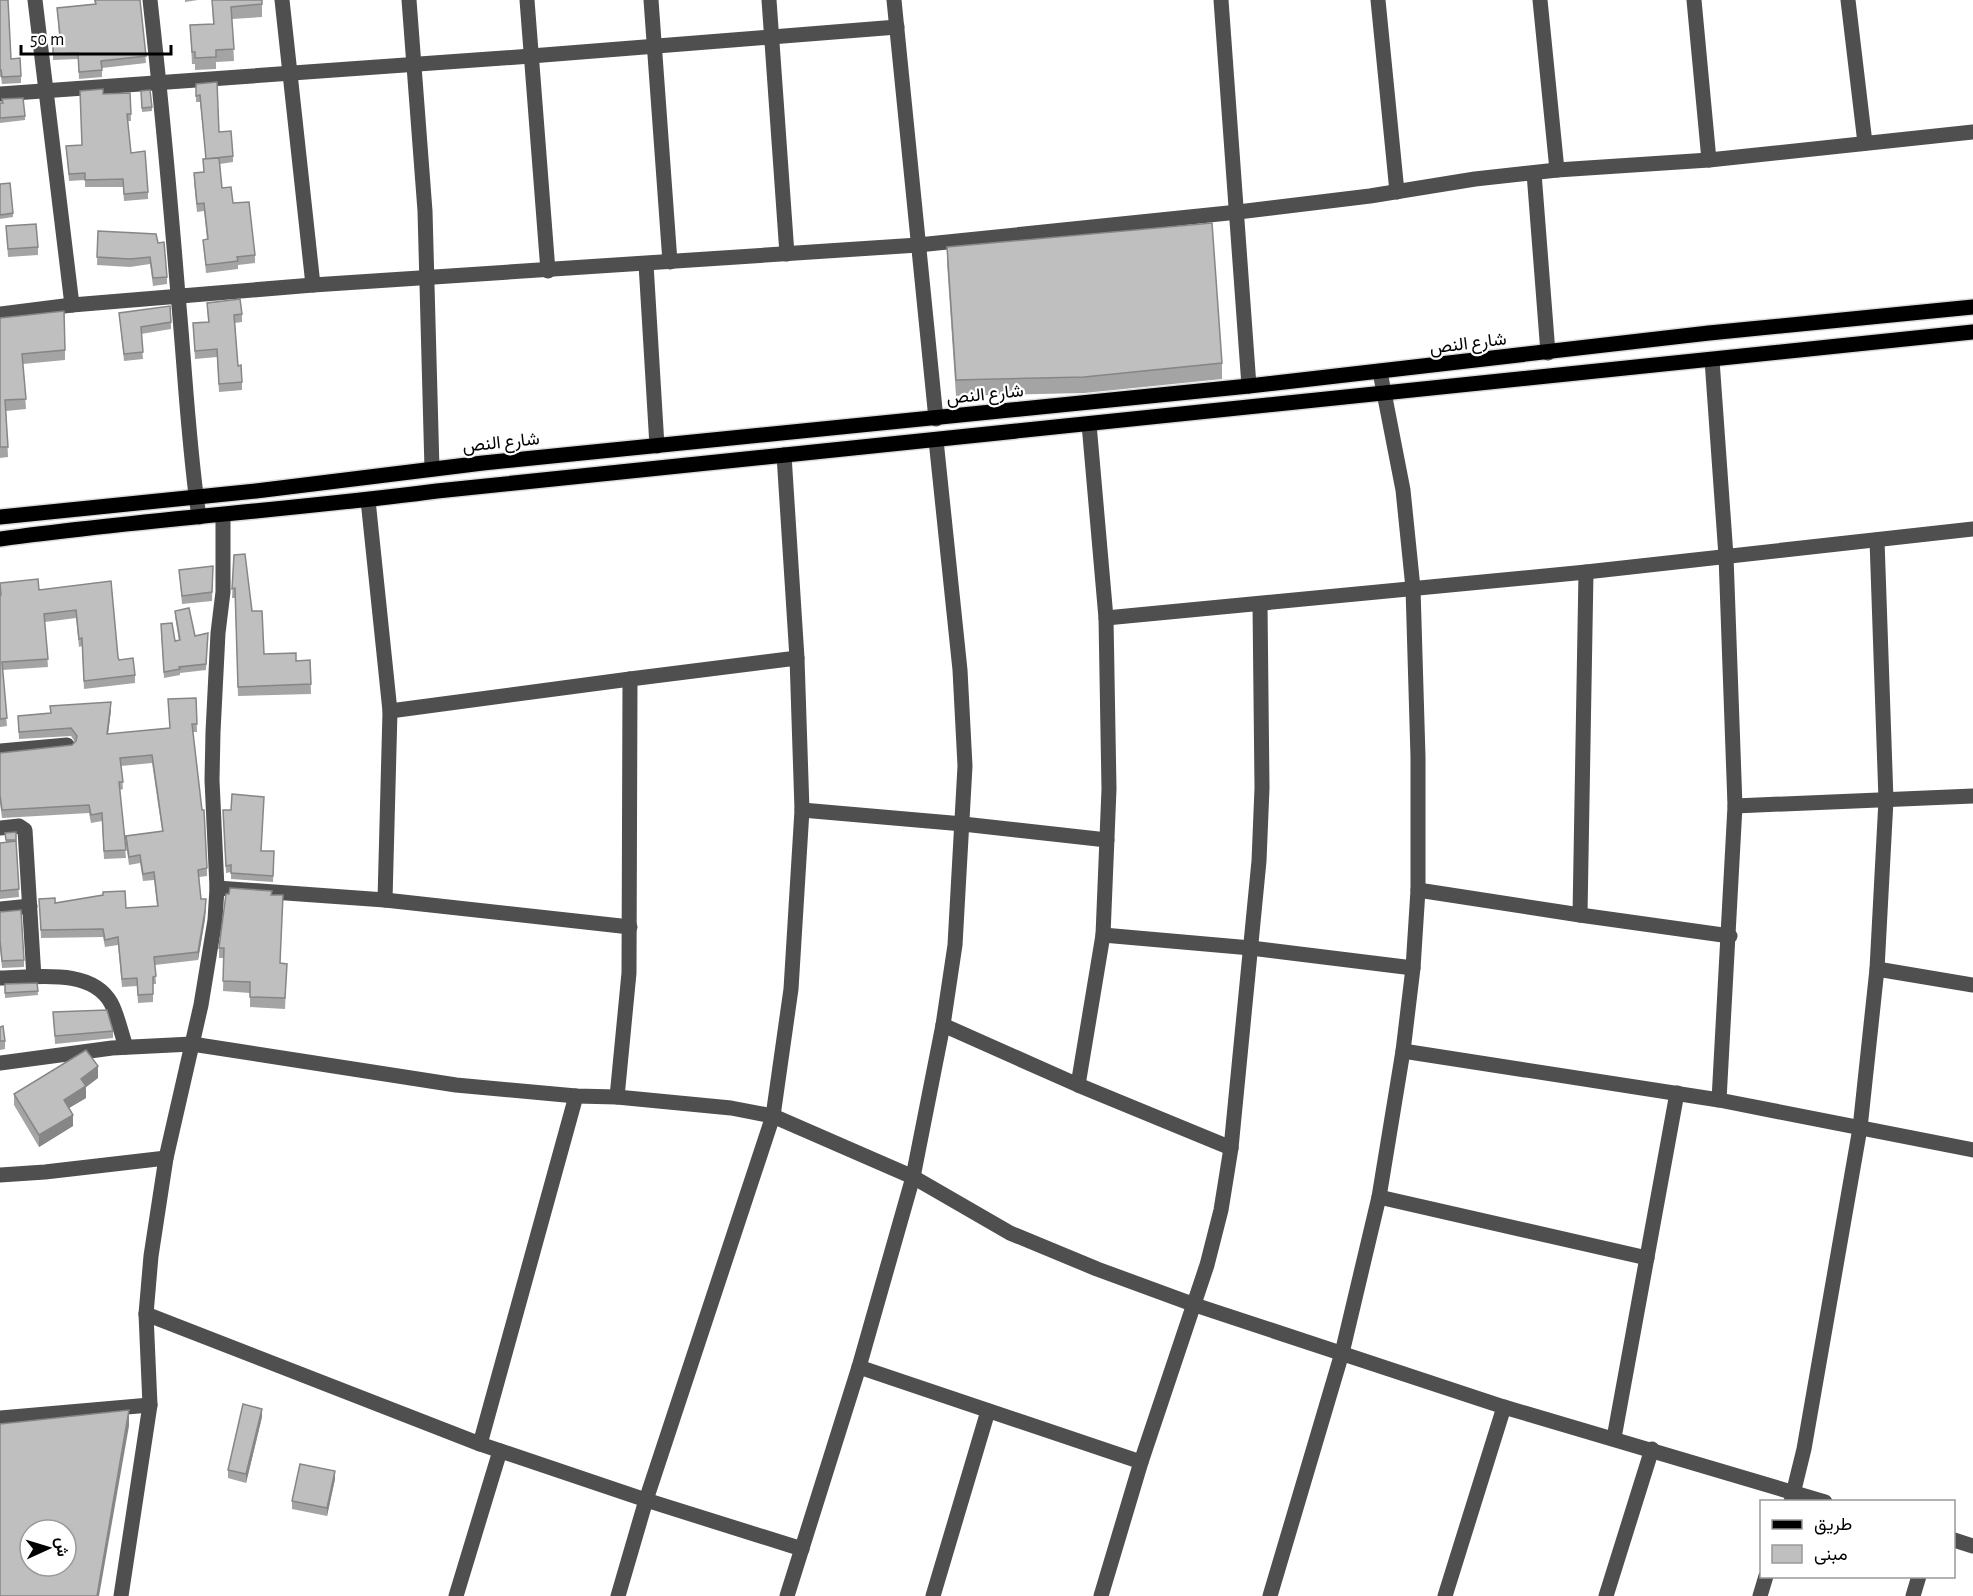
<svg xmlns="http://www.w3.org/2000/svg" width="1973" height="1596" viewBox="0 0 1973 1596" font-family="'Alegreya Sans',Vazirmatn,sans-serif">
<rect width="100%" height="100%" fill="#fff"/>
<g fill="none" stroke-linecap="round" stroke-linejoin="round">
<defs>
<g id="major">
<polyline points="0,517 256,491 483,463 1249,386 1709,333 1973,307"/>
<path d="M0,539C145,519 291,510 437,491L1973,332"/>
</g>
</defs>
<use href="#major" stroke="#dbdbdb" stroke-width="18"/>
<g stroke="#4f4f4f" stroke-width="15">
<polyline points="35,0 72,305"/>
<path d="M150,0C161,98 170,196 178,295C185,369 188,443 199,517"/>
<polyline points="282,0 313,285"/>
<polyline points="409,0 425,211 432,469"/>
<polyline points="527,0 548,271"/>
<polyline points="651,0 670,262"/>
<polyline points="769,0 787,254"/>
<polyline points="894,0 936,419"/>
<polyline points="1221,0 1249,386"/>
<polyline points="1378,0 1397,192"/>
<polyline points="1540,0 1557,170"/>
<polyline points="1694,0 1709,160"/>
<polyline points="1848,0 1865,143"/>
<polyline points="0,94 531,56 897,27"/>
<polyline points="1534,173 1548,353"/>
<polyline points="646,264 657,446"/>
<polyline points="0,314 72,305 313,285 918,245 1238,212 1370,196 1475,179 1557,170 1709,160 1973,132"/>
<polyline points="1712,360 1726,556 1735,806 1719,1100"/>
<polyline points="368,500 390,711 385,900"/>
<polyline points="1106,618 1586,572 1973,529"/>
<polyline points="390,711 630,679"/>
<polyline points="0,751 67,745"/>
<polyline points="1735,806 1973,796"/>
<polyline points="802,810 963,824 1107,840"/>
<polyline points="0,828 19,826 25,830 34,978"/>
<polyline points="217,888 385,900 630,927"/>
<polyline points="1418,890 1580,915 1730,936"/>
<polyline points="0,909 30,906"/>
<polyline points="1580,915 1586,572"/>
<polyline points="1103,935 1251,948 1413,968"/>
<polyline points="1877,969 1973,985"/>
<path d="M0,978C34,978 91,967 111,1003C118,1016 121,1033 126,1047"/>
<polyline points="943,1025 1078,1085 1231,1148"/>
<polyline points="1403,1051 1719,1100 1973,1150"/>
<polyline points="0,1063 112,1048 192,1044 456,1085 576,1096 617,1097 731,1108 773,1116 913,1177 1010,1233 1097,1269 1195,1305 1504,1407 1825,1502"/>
<polyline points="1078,1085 1103,935 1109,789 1106,618 1089,424"/>
<polyline points="617,1097 629,973 630,679 797,658"/>
<polyline points="0,1175 45,1172 166,1158"/>
<polyline points="1379,1197 1647,1258"/>
<polyline points="146,1314 480,1444 646,1500 802,1549"/>
<polyline points="859,1367 1141,1462"/>
<polyline points="0,1418 150,1405"/>
<polyline points="1614,1438 1677,1093"/>
<polyline points="480,1444 576,1096"/>
<polyline points="1791,1502 1804,1449 1860,1128 1877,969 1886,800 1877,540"/>
<polyline points="1954,1540 1973,1546"/>
<polyline points="121,1596 150,1405 146,1314 151,1256 166,1158 201,1005 215,920 217,888 212,780 213,732 218,633 223,592 223,515"/>
<polyline points="456,1596 500,1451"/>
<polyline points="618,1596 646,1500 773,1116 791,989 802,810 797,658 784,455"/>
<polyline points="787,1596 859,1367 913,1177 943,1025 955,945 965,766 960,670 936,440"/>
<polyline points="933,1596 988,1411"/>
<polyline points="1101,1596 1141,1462 1207,1265 1221,1210 1231,1148 1259,861 1262,788 1260,604"/>
<polyline points="1270,1596 1342,1353 1379,1197 1403,1051 1413,968 1418,890 1418,757 1413,588 1403,490 1380,372"/>
<polyline points="1445,1596 1504,1407"/>
<polyline points="1606,1596 1652,1449"/>
<polyline points="1760,1596 1766,1576"/>
<polyline points="1913,1596 1919,1576"/>
</g>
<use href="#major" stroke="#000" stroke-width="15"/>
</g>
<g fill="#a4a4a4">
<polygon points="0,0 11,59 21,76 21,83 2,84 1,77 0,77"/>
<polygon points="94,0 140,0 146,63 102,68 102,77 79,79 78,59 53,60 53,36 59,35 57,8 95,4"/>
<polygon points="185,0 198,0 185,2"/>
<polygon points="212,0 262,0 262,17 232,19 234,61 216,62 216,69 195,70 195,64 192,64 190,25 213,24"/>
<polygon points="196,84 219,132 233,156 233,162 220,164 222,188 233,203 255,255 255,263 238,265 238,269 206,273 203,240 207,239 204,211 197,212 194,181 194,173 204,172 203,159 206,159 200,102 196,102"/>
<polygon points="141,91 152,107 152,111 142,112"/>
<polygon points="130,93 131,121 127,121 131,153 148,192 148,199 124,201 123,187 85,187 85,180 69,181 66,146 82,145 103,94"/>
<polygon points="0,103 25,116 25,120 0,123"/>
<polygon points="0,184 13,213 13,217 0,219"/>
<polygon points="6,226 38,247 38,255 8,257"/>
<polygon points="98,231 158,243 167,277 167,284 153,286 150,264 130,267 97,265"/>
<polygon points="947,247 1222,363 1222,379 1084,393 956,396 947,263"/>
<polygon points="207,303 242,314 242,322 235,323 238,366 242,382 242,390 219,392 217,357 195,359 193,323 208,322"/>
<polygon points="119,313 171,322 171,329 141,334 143,359 124,361"/>
<polygon points="0,318 65,350 65,360 23,364 26,409 6,411 8,457 0,458"/>
<polygon points="234,555 252,611 264,654 296,661 310,660 311,694 238,696 235,598 232,598"/>
<polygon points="213,566 212,601 182,604 179,570"/>
<polygon points="111,581 118,657 119,660 135,675 135,683 84,689 82,646 79,647 76,618 45,622 48,667 2,670 7,726 0,727 0,583 39,590"/>
<polygon points="175,611 195,636 208,633 206,670 180,673 180,675 164,678 161,630 175,641 179,641 175,616"/>
<polygon points="196,698 197,732 193,732 207,868 207,876 199,877 201,899 206,907 205,919 198,960 155,965 156,984 153,984 153,1002 138,1003 137,986 122,987 118,945 105,947 103,937 41,938 39,899 55,903 126,908 157,906 154,880 143,881 140,863 129,865 126,844 126,836 162,831 152,763 121,766 123,789 120,790 126,858 104,859 102,821 91,823 89,813 2,818 0,803 0,753 72,745 75,742 71,736 19,739 18,716 50,713 50,706 111,710 108,734 169,728"/>
<polygon points="223,810 262,851 274,851 273,882 231,879 231,872 226,873"/>
<polygon points="16,832 19,897 0,899 0,843 6,842 5,833"/>
<polygon points="271,895 280,963 287,964 285,1009 250,1007 250,993 223,991 224,958 219,958 219,948"/>
<polygon points="0,912 24,960 24,967 2,968 0,947"/>
<polygon points="37,983 38,995 5,998 5,984"/>
<polygon points="53,1012 113,1031 113,1038 55,1044"/>
<polygon points="0,1027 5,1041 5,1049 0,1050"/>
<polygon points="98,1078 86,1087 86,1098 69,1108 73,1126 39,1147 14,1105 14,1094"/>
<polygon points="262,1417 246,1483 228,1478 228,1470"/>
<polygon points="335,1479 327,1516 292,1509 292,1501"/>
</g>
<g fill="#868686">
<polygon points="111,702 111,710 107,742 107,734"/>
<polygon points="206,899 205,919 198,960 198,952"/>
<polygon points="98,1066 98,1078 86,1087 86,1098 64,1111 64,1100 81,1079"/>
<polygon points="73,1115 73,1126 39,1147 39,1135"/>
<polygon points="262,1409 262,1417 246,1483 246,1474"/>
<polygon points="129,1410 129,1426 99,1596 97,1596"/>
<polygon points="335,1471 335,1479 327,1516 327,1508"/>
</g>
<g fill="#bfbfbf" stroke="#868686" stroke-width="1.5" fill-rule="evenodd">
<polygon points="0,0 8,0 11,59 20,58 21,76 2,77 1,70 0,70"/>
<polygon points="95,0 140,0 146,56 101,61 102,70 79,72 78,53 53,54 53,36 60,35 57,8 96,4"/>
<polygon points="212,0 262,0 262,4 231,7 234,49 216,50 216,57 195,58 195,52 192,52 190,25 214,24"/>
<polygon points="217,82 219,132 231,131 233,156 206,159 200,95 196,96 196,84"/>
<polygon points="103,89 103,94 130,93 131,114 127,114 131,153 145,151 148,192 124,194 123,179 85,180 85,173 69,174 66,146 82,145 80,91"/>
<polygon points="150,90 152,107 142,108 141,91"/>
<polygon points="23,98 25,116 0,118 0,103 3,103 2,99"/>
<polygon points="219,158 222,188 231,187 233,203 249,202 255,255 237,257 238,261 206,265 203,240 208,239 204,203 197,204 194,173 204,172 203,159"/>
<polygon points="10,183 13,213 0,215 0,184"/>
<polygon points="1212,223 1222,363 1084,377 956,380 947,247"/>
<polygon points="36,224 38,247 8,249 6,226"/>
<polygon points="98,231 156,234 158,243 164,242 167,277 153,278 150,257 130,259 97,257"/>
<polygon points="240,299 242,314 234,315 238,366 241,365 242,382 219,384 217,349 195,351 193,323 209,322 207,303"/>
<polygon points="170,306 171,322 141,327 143,352 124,354 119,313"/>
<polygon points="64,311 65,350 22,354 26,399 5,400 8,447 0,447 0,318"/>
<polygon points="245,554 252,611 262,611 264,654 296,653 296,661 310,660 311,684 238,687 235,588 232,589 234,555"/>
<polygon points="213,566 212,592 182,596 179,570"/>
<polygon points="38,579 39,590 111,581 118,657 119,660 133,658 135,675 84,681 82,638 79,639 76,610 44,614 48,659 2,662 7,718 0,719 0,595 1,595 0,583"/>
<polygon points="189,608 195,636 208,633 206,664 179,667 180,669 164,672 161,624 172,623 175,641 180,640 175,611"/>
<polygon points="196,698 197,724 192,724 202,810 204,810 207,868 198,870 201,899 206,899 205,911 198,952 154,957 156,976 153,977 153,994 138,995 137,978 122,979 118,937 105,940 103,929 41,930 39,899 55,898 55,903 103,895 103,892 125,891 126,908 158,906 154,872 143,874 140,855 129,857 126,836 163,831 152,755 120,758 123,782 119,782 126,850 104,851 102,813 91,815 89,805 2,810 0,795 0,753 72,745 76,741 77,736 71,728 19,732 18,716 51,713 50,706 111,702 107,734 170,728 168,699"/>
<polygon points="232,794 264,797 261,851 274,851 273,876 231,873 231,865 226,866 223,810 231,810"/>
<polygon points="16,832 16,840 6,840 5,833"/>
<polygon points="16,841 19,889 0,891 0,843"/>
<polygon points="230,888 272,891 271,895 283,895 280,963 287,964 285,998 250,997 250,982 223,981 224,948 219,948 226,894 229,894"/>
<polygon points="21,910 24,960 2,961 0,940 0,912"/>
<polygon points="37,983 38,991 5,993 5,984"/>
<polygon points="107,1010 113,1031 55,1036 53,1012"/>
<polygon points="3,1026 5,1041 0,1041 0,1027"/>
<polygon points="86,1050 98,1066 81,1079 86,1086 64,1100 73,1115 39,1135 14,1094"/>
<polygon points="243,1404 262,1409 246,1474 228,1470"/>
<path d="M129,1410L97,1596H0V1424ZM30,1530H66V1566H30Z"/>
<polygon points="300,1464 335,1471 327,1508 292,1501"/>
</g>
<g text-anchor="middle" stroke-width="4.5" stroke-linejoin="round" paint-order="stroke">
<g font-size="18" fill="#000" stroke="#fff">
<text transform="translate(1468 343) rotate(-7)" y="6">شارع النص</text>
<text transform="translate(985 394) rotate(-6)" y="6">شارع النص</text>
<text transform="translate(501 442) rotate(-6)" y="6">شارع النص</text>
</g>
</g>
<rect x="1760" y="1500" width="195" height="78" fill="#ffffff" stroke="#999999" stroke-width="1.5"/>
<rect x="1772" y="1520" width="30" height="9" fill="#000000" stroke="#999999" stroke-width="1.5"/>
<text x="1814" y="1530" font-size="18" fill="#000000">طريق</text>
<rect x="1772" y="1545" width="30" height="18" fill="#bfbfbf" stroke="#999999" stroke-width="1.5"/>
<text x="1814" y="1560" font-size="18" fill="#000000">مبنى</text>
<g transform="translate(48 1548) rotate(86)"><circle r="28" fill="#ffffff" stroke="#999999" stroke-width="1.5"/>
<path d="M0-4.5L10 22L0 15L-10 22Z" fill="#000000"/>
<text y="-9" font-size="16" font-weight="bold" text-anchor="middle" fill="#000000">ش</text>
</g>
<path d="M21 45v9h150v-9" fill="none" stroke="#000000" stroke-width="3"/>
<text x="30" y="45" font-size="18" fill="#000000" stroke="#ffffff" stroke-width="4.5" paint-order="stroke">50 m</text>
</svg>
